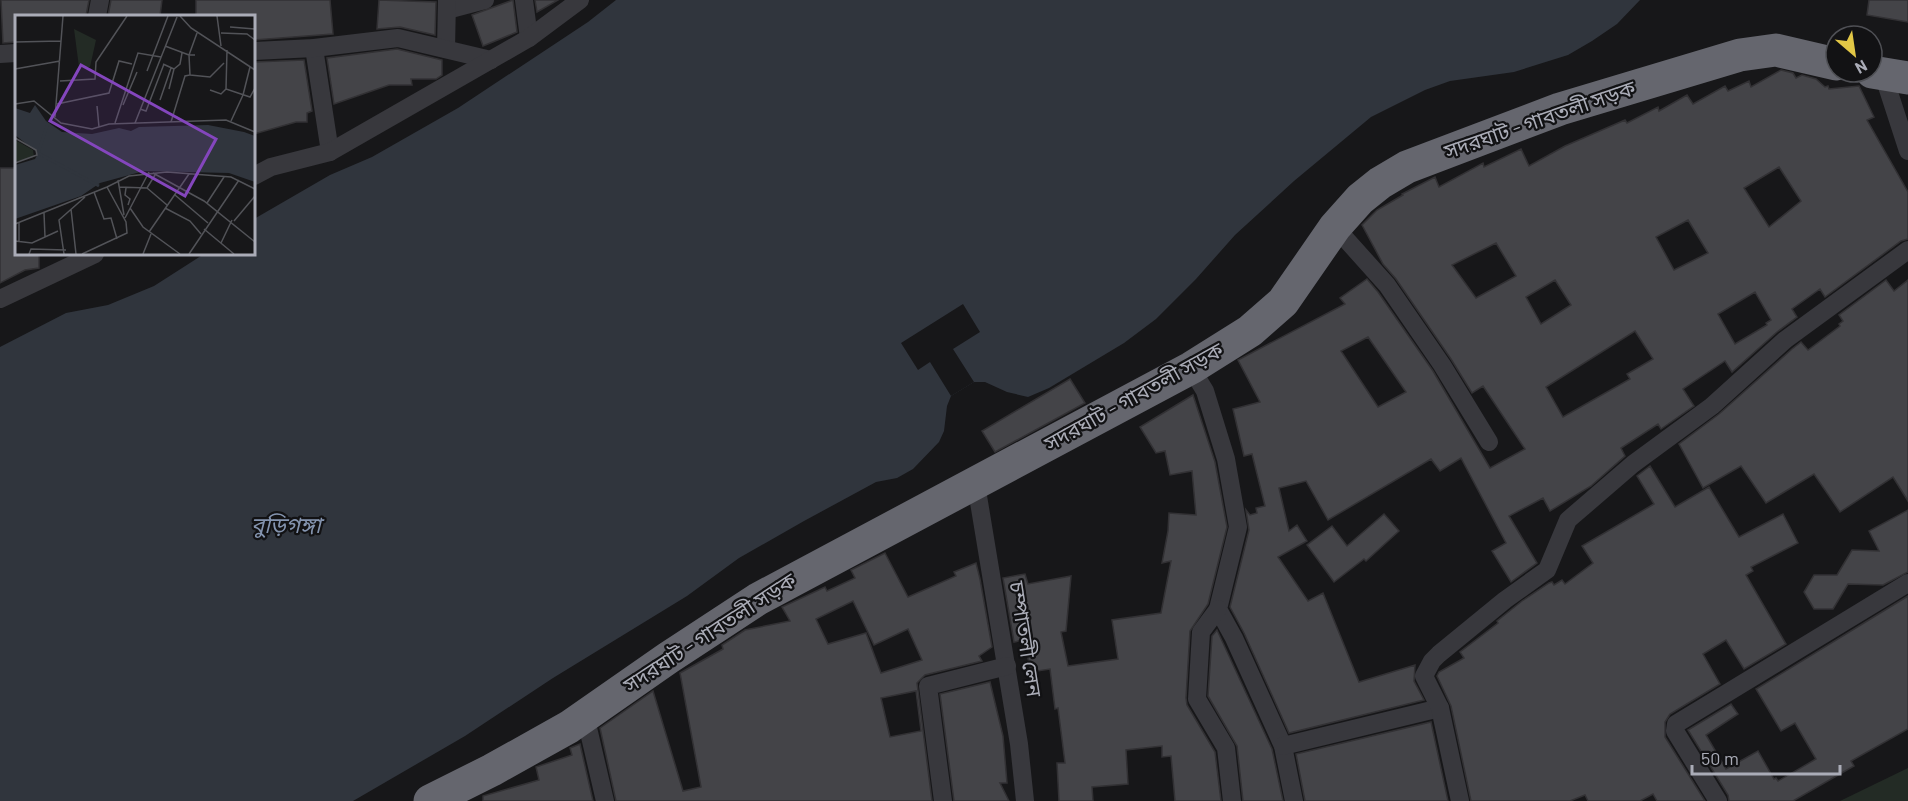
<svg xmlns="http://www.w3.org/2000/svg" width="1908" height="801" viewBox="0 0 1908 801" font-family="Barlow,'Noto Sans Bengali',sans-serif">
<rect width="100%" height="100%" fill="#171719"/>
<polygon fill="#232b25" points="1908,768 1908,801 1840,801"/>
<polygon fill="#30353d" points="616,0 1640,0 1617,24 1592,41 1568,55 1514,72 1450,81 1425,90 1371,117 1294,181 1235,235 1196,279 1156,319 1124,343 1049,388 1028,397 1007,392 985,382 974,382 951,396 947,406 944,431 939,442 913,469 897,478 876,482 804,521 739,558 687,596 553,678 465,736 353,801 0,801 0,347 66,313 108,305 154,286 204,254 254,254 254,219 330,175 372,157 458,108 588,22"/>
<polygon fill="#171719" points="963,304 980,332 953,349 974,382 951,396 930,362 918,370 901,343"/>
<g fill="#444448" stroke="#323134" stroke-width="1.5" fill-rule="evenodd">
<polygon points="1,0 89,0 86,16 16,16 16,42 3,43"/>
<polygon points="111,0 162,0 160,16 108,16"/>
<polygon points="196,0 330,0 333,34 254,40 254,16 196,16"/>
<polygon points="379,0 436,2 435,35 400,27 377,29"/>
<polygon points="513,0 517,32 483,46 472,15"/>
<polygon points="535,0 558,0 537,12"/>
<polygon points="1869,0 1908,0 1908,22 1867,15"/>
<polygon points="397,49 442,60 442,75 436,79 411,79 412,85 389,85 334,104 327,58"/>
<polygon points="304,60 312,111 307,113 307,122 296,122 254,134 254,62"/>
<path d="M1781,70L1793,73L1796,78L1802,75L1816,79L1825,87L1828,86L1829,89L1859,86L1874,117L1867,120L1908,192V239L1901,241L1825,297L1820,289L1792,309L1797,317L1777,332L1732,372L1725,361L1683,389L1694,406L1661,429L1658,424L1621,448L1625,456L1591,486L1550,511L1543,498L1509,516L1537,563L1511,582L1492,551L1506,543L1461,458L1440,471L1431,459L1328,520L1306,481L1279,488L1289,531L1297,525L1307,541L1278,557L1308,601L1323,593L1359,682L1415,665L1414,681L1424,700L1289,733L1244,633L1230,607L1249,530L1246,510L1250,515L1257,513L1256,508L1265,506L1252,454L1244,456L1233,409L1260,402L1238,360L1345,304L1340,298L1367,279L1378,292L1433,371L1490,468L1525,449L1483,386L1472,393L1451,359L1396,279L1383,264L1362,225L1377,210L1403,195L1402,194L1435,177L1439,187L1483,163L1484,167L1521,149L1529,166L1565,146L1625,120L1627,123L1658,107L1659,111L1687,95L1693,104L1725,86L1728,91L1749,81L1751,87ZM1779,167L1801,201L1769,227L1744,188ZM1688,220L1708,253L1674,270L1656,237ZM1496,243L1516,276L1476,298L1452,265ZM1555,280L1571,305L1541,324L1526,297ZM1755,292L1771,320L1766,323L1767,325L1735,344L1718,314ZM1635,331L1653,359L1627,374L1630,379L1563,417L1546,387ZM1368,337L1406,392L1378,407L1341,351Z"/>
<polygon points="0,168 16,168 16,254 39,254 39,268 25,270 0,283"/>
<polygon points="1886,280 1894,291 1908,280 1908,501 1893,477 1840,512 1814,474 1766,503 1741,466 1703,488 1679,444 1719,414 1792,349 1801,342 1808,350 1840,326 1839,324 1843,321 1839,315"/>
<polygon points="1070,379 1085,403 995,452 982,431"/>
<polygon points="1193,395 1215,462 1227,527 1208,604 1190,631 1186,698 1187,705 1215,752 1221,801 1175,801 1171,756 1162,757 1162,746 1126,750 1128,784 1092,787 1093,801 1059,801 1057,763 1065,763 1058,708 1055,709 1050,669 1031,672 1024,640 1014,642 1003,578 1025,574 1028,584 1071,576 1066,631 1061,632 1068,666 1118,659 1112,620 1161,613 1171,561 1162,563 1168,531 1169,513 1196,515 1192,471 1170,475 1165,451 1156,453 1140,427"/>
<polygon points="1650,466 1675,507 1709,487 1739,537 1783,514 1798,543 1751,567 1753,571 1746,575 1786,644 1744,669 1726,640 1703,654 1720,684 1670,714 1665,722 1665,737 1705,801 1657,801 1653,794 1640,801 1588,801 1585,795 1570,801 1471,801 1451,706 1437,676 1439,672 1464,658 1460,652 1498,623 1497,621 1522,601 1549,583 1552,582 1554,585 1562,580 1565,584 1593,563 1582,546 1654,504 1637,476"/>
<polygon points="1908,510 1908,572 1883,585 1848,584 1833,609 1814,609 1804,592 1814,575 1837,575 1852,550 1879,551 1869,531"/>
<polygon points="1384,514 1399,531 1366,561 1364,559 1334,582 1307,545 1332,526 1347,546"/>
<path d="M885,553L908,597L956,576L954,572L976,563L980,579L992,647L979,656L982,661L925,675L917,683L932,801H616L600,728L653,691L683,791L701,787L680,673L723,649L722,645L745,630L790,621L782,607L825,587L827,591L855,578L851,570ZM853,601L874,645L908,629L922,660L881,673L866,633L828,644L816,619ZM916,691L921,731L890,737L881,698Z"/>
<polygon points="1908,596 1908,729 1851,761 1854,766 1793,801 1729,801 1728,795 1688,730 1731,704 1738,714 1706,735 1726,769 1758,751 1774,779 1776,778 1778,781 1816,759 1795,723 1781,731 1756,689"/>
<polygon points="1217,630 1272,749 1283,801 1243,801 1237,746 1208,696 1212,636"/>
<polygon points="990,682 1003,736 1007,783 1000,783 1009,801 954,801 940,694"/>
<polygon points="1431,722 1448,801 1305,801 1296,754"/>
<polygon points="580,744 593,801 483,801 483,796 539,780 536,767 572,755 570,748"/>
</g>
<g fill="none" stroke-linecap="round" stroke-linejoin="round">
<g stroke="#38383d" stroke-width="18">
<polyline points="524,0 529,38"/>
<polyline points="447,10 485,0"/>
<polyline points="97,16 100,0"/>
<polyline points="314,48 330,152"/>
<polyline points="446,49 447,0"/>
<polyline points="254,51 314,48 398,38 491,60"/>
<polyline points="0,54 16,53"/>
<polyline points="1883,74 1908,151"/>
<polyline points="254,176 271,167 330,152 529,38 580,0"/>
<polyline points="1335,227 1387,285 1442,365 1489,442"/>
<polyline points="0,299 95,254"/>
<polyline points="1191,368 1205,391 1226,459 1238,527 1218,609 1234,638 1283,746 1294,801"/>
<polyline points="976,484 1019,744 1025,801"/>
<polyline points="1218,609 1201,632 1197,699 1226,748 1232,801"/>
<polyline points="585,715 605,801"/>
<polyline points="1283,746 1440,708"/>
<polyline points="943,801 928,686 1007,666"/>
<polyline points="1460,801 1440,708 1424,676 1432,661 1439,654 1505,600 1547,570 1568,520 1633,464 1712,406 1785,340 1908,250"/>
<polyline points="1718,801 1675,731 1676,724 1908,583"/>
</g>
<g stroke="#65666e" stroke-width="33">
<polyline points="1872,72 1908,78"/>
<polyline points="430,801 492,770 569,727 668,658 758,599 1191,368 1250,331 1283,302 1335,227 1360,199 1380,183 1407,167 1560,109 1740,55 1776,50 1836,64"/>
</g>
</g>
<g text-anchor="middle" stroke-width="4.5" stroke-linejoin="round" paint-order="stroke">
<g font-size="21" fill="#aaacb7" stroke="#121214">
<text transform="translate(1540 120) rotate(-19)" y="7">সদরঘাট - গাবতলী সড়ক</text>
<text transform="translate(1134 397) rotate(-29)" y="7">সদরঘাট - গাবতলী সড়ক</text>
<text transform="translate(710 633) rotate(-33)" y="7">সদরঘাট - গাবতলী সড়ক</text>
<text transform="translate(1025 639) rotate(81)" y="7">চম্পাতলী লেন</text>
</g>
<g font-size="22" font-style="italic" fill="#8494af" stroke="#121214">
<text x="286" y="533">বুড়িগঙ্গা</text>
</g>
</g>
<g transform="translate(15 15)">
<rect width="240" height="240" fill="#171719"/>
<path d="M59,14L81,25L75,52H64ZM0,125L18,135L19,142L0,147Z" fill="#232b25"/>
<path d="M20,90L31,106L47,117L77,119L104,113L116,116L124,112L193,110L229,117L240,121V167L214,158L129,156L85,168L66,181L0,204V150L20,144L23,138L0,120V93L15,98Z" fill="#30353d"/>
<path fill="none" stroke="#30353d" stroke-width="3" d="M33,108L23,138L84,171"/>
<path fill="none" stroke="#525358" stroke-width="1.5" d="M165,1L176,13L240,55M202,1L206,31M215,12L240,14M206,18L232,19L240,25M0,27L46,26M150,31L174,40L182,18M212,35L211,74L235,82L240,73M148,49L159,54L154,74M0,54L45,46M159,54L165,49L167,38M132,56L153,1M175,60L195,62L209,48M45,66L80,64L81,47L112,1M195,75L206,79L211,74M228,80L235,52M145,85L156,53M0,89L19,86L46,108L77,114L94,109L211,105L240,117M42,89L94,78L104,46L117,49M108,90L122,57M82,91L84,112M125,94L131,96L149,49M40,102L48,1M216,106L228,80M156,107L170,61L175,60L174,40H180M100,108L123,38L146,42M120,108L162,2M0,123L21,135L22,140L0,148M138,158L189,186L240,227M103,165L109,200M92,172L114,161L152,157L216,162L240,174M104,172L132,173L140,160M111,173L110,180L115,184L113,190M132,173L152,190M79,177L89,204L96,203L102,224M160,180L193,208M192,188L209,162M115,193L128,212L165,239M150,193L175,206L186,219M56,194L61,239M29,198L30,222M110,203L134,157M219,206L240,181M0,209L92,172M189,214L219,239M134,217L174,159M0,226L17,228L43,216M4,226V207M206,228L217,205M14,239L16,234L51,235M49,239L44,205L70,182M67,239L112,218L111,207L92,172M128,239L136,219M174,239L224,165"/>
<path fill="#8446bd" fill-opacity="0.15" stroke="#8446bd" stroke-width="3" d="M66,50L201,124L170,181L35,106Z"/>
<rect width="240" height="240" fill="none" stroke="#aaacb7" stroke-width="3"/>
</g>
<g transform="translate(1854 54) rotate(151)"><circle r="28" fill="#121214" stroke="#4f5055" stroke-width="1.5"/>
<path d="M0-4.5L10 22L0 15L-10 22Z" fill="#e2c746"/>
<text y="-9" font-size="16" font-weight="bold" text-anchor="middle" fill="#aaacb7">N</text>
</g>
<path d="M1692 765v9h148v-9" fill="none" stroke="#aaacb7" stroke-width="3"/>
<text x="1701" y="765" font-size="18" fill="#aaacb7" stroke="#121214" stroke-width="4.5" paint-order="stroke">50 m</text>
</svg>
